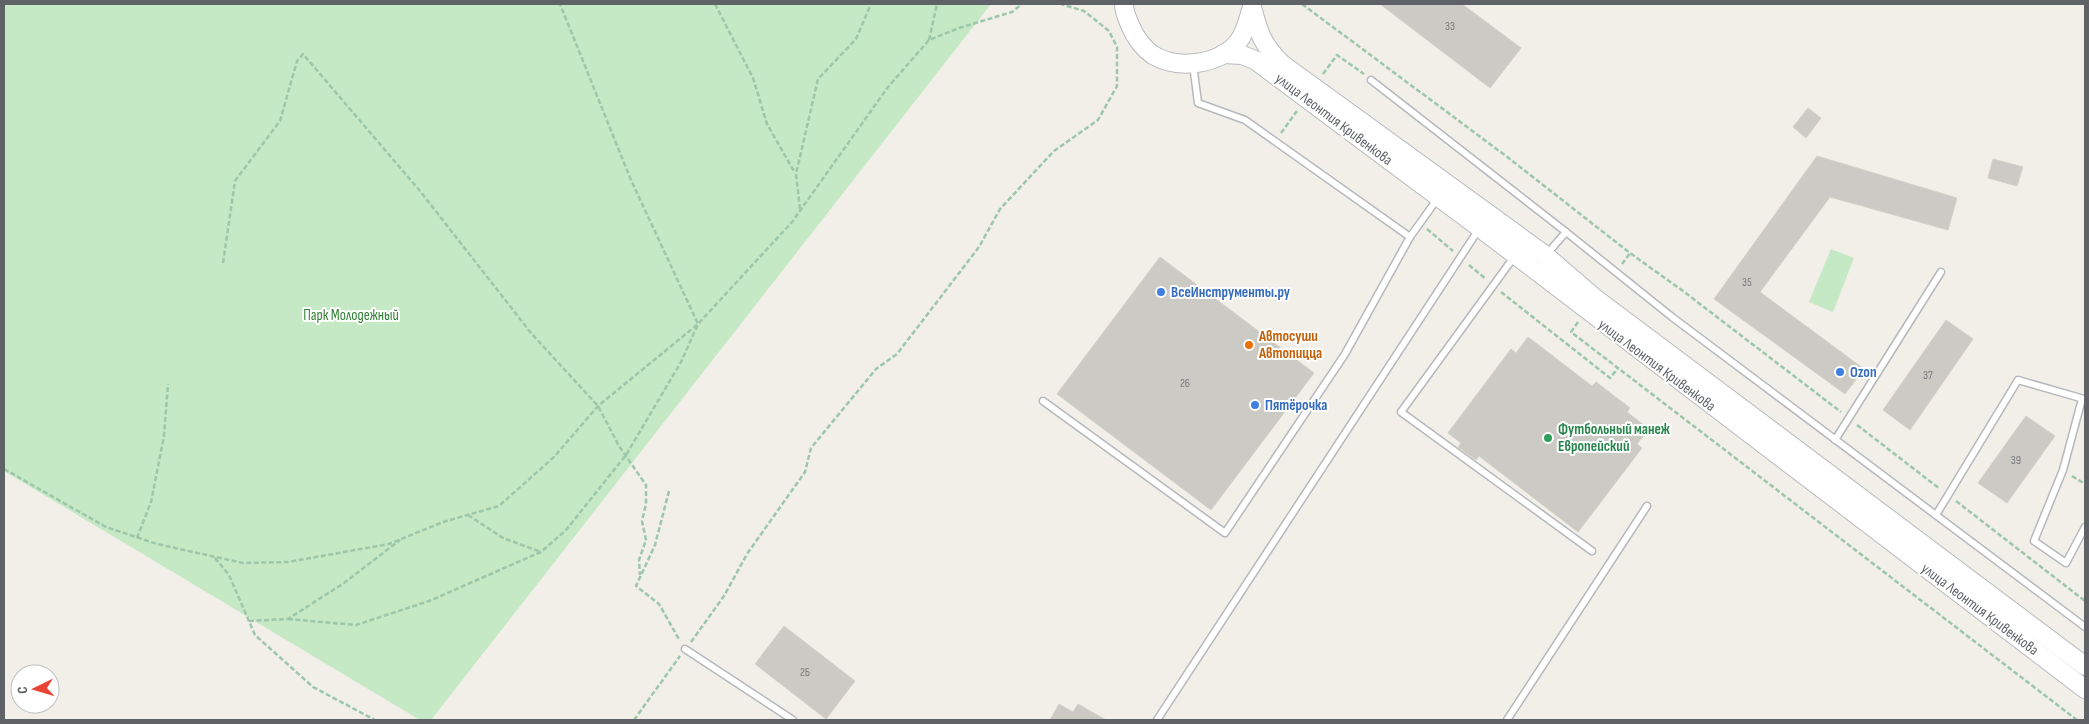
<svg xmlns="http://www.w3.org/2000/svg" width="2089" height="724" viewBox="0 0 2089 724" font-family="'Sofia Sans Condensed',sans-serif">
<rect width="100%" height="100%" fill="#f1efe8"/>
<g fill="#c5e8c5">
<polygon points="4,4 991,4 431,720 420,720 4,471"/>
<polygon points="1831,249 1854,258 1833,312 1809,302"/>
</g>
<g fill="#cccac5" stroke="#d6d1c6">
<polygon points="1380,4 1462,4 1521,48 1490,88"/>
<polygon points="1808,108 1821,118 1806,138 1793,127"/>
<polygon points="1817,156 1957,198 1948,230 1830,197 1760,292 1864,369 1845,394 1714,299"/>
<polygon points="1993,159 2023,167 2017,186 1988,178"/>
<polygon points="1160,257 1314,373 1211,510 1057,394"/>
<polygon points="1946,320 1973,339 1910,430 1883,410"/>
<polygon points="1528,337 1592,386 1596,382 1630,408 1627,412 1649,429 1637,444 1642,448 1578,532 1479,456 1476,460 1458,447 1461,443 1448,433 1511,349 1516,353"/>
<polygon points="2026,416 2055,436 2007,503 1978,483"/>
<polygon points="784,626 855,681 826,719 755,664"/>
<polygon points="1059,704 1073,712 1078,704 1106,720 1050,720"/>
</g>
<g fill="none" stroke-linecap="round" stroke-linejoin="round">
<defs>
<g id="lane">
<polyline points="1193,64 1198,103 1245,120 1410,237 1438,198"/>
<polyline points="1371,80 1566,232 1672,317 2085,627"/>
<polyline points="1546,255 1566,232"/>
<polyline points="1514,257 1401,412 1592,551"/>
<polyline points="2082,399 2063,470 2034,541 2066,563 2085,527"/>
<polyline points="1043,401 1225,533 1345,354 1410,237"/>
<polyline points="1835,440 1941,272"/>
<polyline points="1936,515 2018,380 2084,399"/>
<polyline points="685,649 793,720"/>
<polyline points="1157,720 1479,229"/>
<polyline points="1507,720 1647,506"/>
</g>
<g id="secondary">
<path d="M1124,4C1124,12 1127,18 1130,25C1135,37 1143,48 1153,55C1178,70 1219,65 1238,42C1246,32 1248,19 1252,7"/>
<path d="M1252,7C1259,34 1262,44 1282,64L1545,255L1596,299L2085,666"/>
<polyline points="1223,54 1242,55 1255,60 1480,228 2085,689"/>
</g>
</defs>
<use href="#lane" stroke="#b5b8bc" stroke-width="9"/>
<use href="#secondary" stroke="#b6babf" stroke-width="20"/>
<g stroke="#9cc7a9" stroke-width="2.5" stroke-dasharray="5 2.5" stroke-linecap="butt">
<polyline points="715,4 753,78 767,124 795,173"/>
<polyline points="1302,4 1506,156 1630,253 1683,291 1841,412"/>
<polyline points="929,40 937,4"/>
<polyline points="1323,74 1337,55 1364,74"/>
<polyline points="1281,133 1297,111"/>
<polyline points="800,209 796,174 818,79 856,39 871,4"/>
<polyline points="1427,229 1453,251"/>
<polyline points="223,263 235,181 280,121 297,61 303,54 420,191 531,333 598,406 619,446 646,485 646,504 642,521 646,540 639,560 640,575"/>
<polyline points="1622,264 1630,253"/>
<polyline points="1469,265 1486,279"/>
<polyline points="1501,292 1610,378 1618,368"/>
<polyline points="1578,322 1571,332 2077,720"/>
<polyline points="1857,425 1940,489"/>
<polyline points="4,469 106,527 157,544 243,563 288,562 389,544 443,522 499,506 554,457 598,406 698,324 792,222 888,87 929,40 959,28 1012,12 1022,4"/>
<polyline points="2072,476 2085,484"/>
<polyline points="669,491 655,545 636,586 659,604 680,641"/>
<polyline points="1956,501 2085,601"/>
<polyline points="468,515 503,538 541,552"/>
<polyline points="137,538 151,502 164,436 168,384"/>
<polyline points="215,558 229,575 255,635 313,687 375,720"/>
<polyline points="288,619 356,625 429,601 541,552 566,530 626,455 681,362 698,324 631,180 560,4"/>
<polyline points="249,621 288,619 344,583 400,540"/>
<polyline points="691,642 724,596 747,554 805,472 811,448 876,369 897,354 979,247 1000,209 1054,151 1098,120 1117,86 1117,47 1109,31 1084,11 1061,4"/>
<polyline points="634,720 680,656"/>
</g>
<use href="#lane" stroke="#fff" stroke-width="6"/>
<use href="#secondary" stroke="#fff" stroke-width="18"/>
</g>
<g fill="#3f7fe0" stroke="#fff" stroke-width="2">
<circle cx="1161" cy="292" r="5"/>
<circle cx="1840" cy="372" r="5"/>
<circle cx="1255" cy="405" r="5"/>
</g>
<circle fill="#e8710a" stroke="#fff" stroke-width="2" cx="1249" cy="345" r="5"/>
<circle fill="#2e9e5b" stroke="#fff" stroke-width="2" cx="1548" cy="438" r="5"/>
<g text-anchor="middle" stroke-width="4" stroke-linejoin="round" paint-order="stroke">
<g font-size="12" fill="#7a7d7f">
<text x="1450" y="30">33</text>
<text x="1747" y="286">35</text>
<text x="1928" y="379">37</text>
<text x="1185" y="387">26</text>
<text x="2016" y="464">39</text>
<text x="805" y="676">2Б</text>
</g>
<g font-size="15" fill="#5f6368" stroke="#fff">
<text transform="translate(1334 119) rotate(37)" y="5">улица Леонтия Кривенкова</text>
<text transform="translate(1657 365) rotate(37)" y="5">улица Леонтия Кривенкова</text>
<text transform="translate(1980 609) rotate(37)" y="5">улица Леонтия Кривенкова</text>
</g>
<g font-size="15" font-weight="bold" fill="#366cbe" stroke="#fff" text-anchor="start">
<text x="1171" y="297">ВсеИнструменты.ру</text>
<text x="1850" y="377">Ozon</text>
<text x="1265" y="410">Пятёрочка</text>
</g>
<g font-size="15" fill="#348238" stroke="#fff">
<text x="351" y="320">Парк Молодежный</text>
</g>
<g font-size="15" font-weight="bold" fill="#c56008" stroke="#fff" text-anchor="start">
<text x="1259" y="341">Автосуши<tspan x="1259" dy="17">Автопицца</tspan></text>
</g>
<g font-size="15" font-weight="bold" fill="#27864d" stroke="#fff" text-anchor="start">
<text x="1558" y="434">Футбольный манеж<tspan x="1558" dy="17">Европейский</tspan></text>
</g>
</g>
<rect width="2089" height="724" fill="none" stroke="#5f6368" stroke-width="10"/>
<g transform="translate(35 689) rotate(265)"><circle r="24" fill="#ffffff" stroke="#bfc1c3"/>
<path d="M0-4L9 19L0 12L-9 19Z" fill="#ea4335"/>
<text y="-8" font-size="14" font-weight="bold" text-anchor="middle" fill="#5f6368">С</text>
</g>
</svg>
